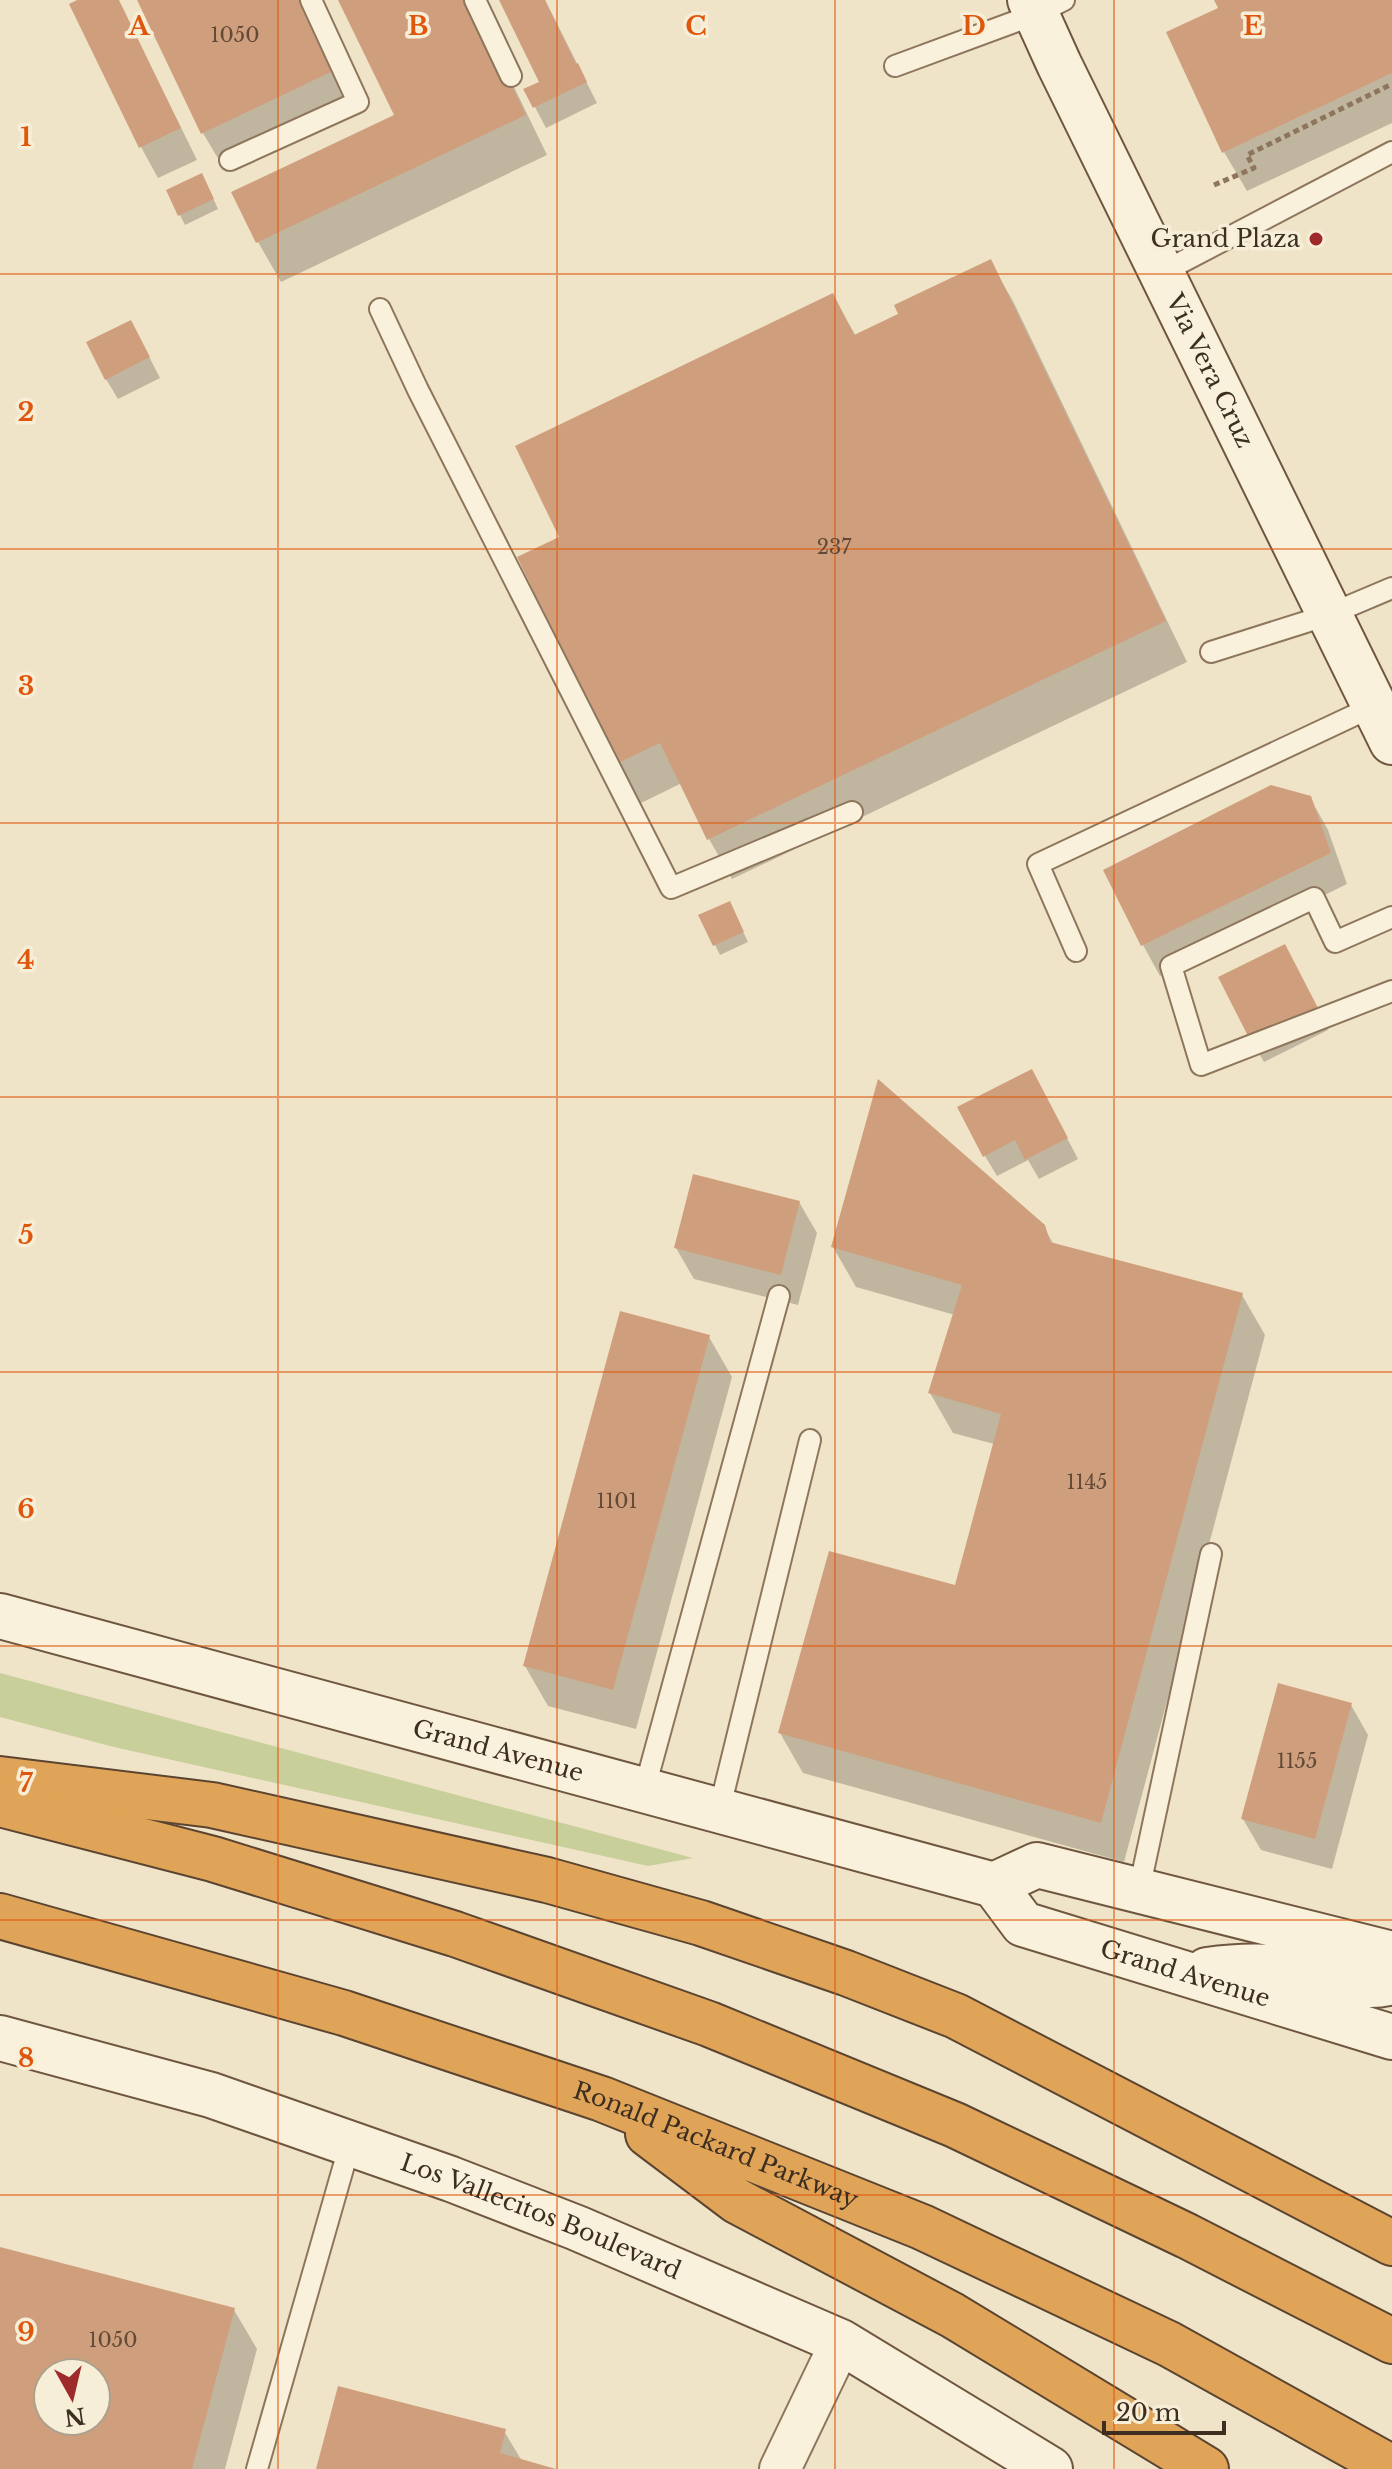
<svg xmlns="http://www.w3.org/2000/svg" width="1392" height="2469" viewBox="0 0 1392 2469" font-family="'Libre Baskerville',serif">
<rect width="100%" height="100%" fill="#f0e4c8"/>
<polygon fill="#c9cf9b" points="0,1673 693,1858 648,1866 114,1747 0,1717"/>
<g fill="#0003" fill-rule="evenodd">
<polygon points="82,0 118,0 197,160 158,178 141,147 72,5"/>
<polygon points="139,0 300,0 354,111 226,172 203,133"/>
<polygon points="341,0 472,0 547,155 281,282 258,242 234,193 396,116"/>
<polygon points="501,0 545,0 597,103 546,128 526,90 541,83"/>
<polygon points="1216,0 1392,0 1392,123 1247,191 1224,152 1220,9"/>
<polygon points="207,185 218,209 185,225 168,191"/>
<polygon points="990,262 1013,301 1187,662 732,879 709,839 682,783 641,803 618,763 561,538 833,296 856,336 901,315"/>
<polygon points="142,343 160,378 118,399 106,379"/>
<polygon points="1310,798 1328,830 1347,884 1160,976 1143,945"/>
<polygon points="734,913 748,942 720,955 701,916"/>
<polygon points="1296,967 1328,1030 1264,1062 1252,1041"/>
<polygon points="1043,1092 1078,1159 1039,1179 1028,1160 997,1176 985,1156"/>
<polygon points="799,1202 817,1233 798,1305 694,1279 676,1248"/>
<polygon points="1044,1227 1054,1245 1242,1295 1265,1335 1124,1862 803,1773 780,1733 956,1587 994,1444 953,1433 930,1393 955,1315 856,1287 833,1247"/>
<polygon points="709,1337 732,1377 636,1729 548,1706 525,1666"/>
<polygon points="1351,1705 1368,1735 1332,1869 1261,1850 1243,1819"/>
<path d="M0,2249L234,2310L257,2349L225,2469H0ZM48,2373H96V2421H48Z"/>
<polygon points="504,2431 522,2461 553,2469 318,2469"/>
</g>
<g fill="#cf9f7d" fill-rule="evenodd">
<polygon points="77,0 119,0 181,128 139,148 69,4"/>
<polygon points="137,0 299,0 333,71 201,134"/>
<polygon points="338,0 470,0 526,115 256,243 231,192 394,115"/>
<polygon points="499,0 545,0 576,64 578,63 587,82 533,108 523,89 539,82"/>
<polygon points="1214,0 1392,0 1392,73 1222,153 1166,32 1218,8"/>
<polygon points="202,173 214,199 178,216 166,190"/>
<polygon points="991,259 1166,621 707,840 660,743 616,764 517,557 559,537 515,446 833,293 854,335 898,314 894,305"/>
<polygon points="131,320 150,357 105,380 86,342"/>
<polygon points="1271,785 1311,796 1331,853 1141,946 1103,870"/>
<polygon points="730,901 744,932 713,946 698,915"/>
<polygon points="1285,944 1318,1008 1251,1042 1218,977"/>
<polygon points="1032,1069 1068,1138 1025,1160 1015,1140 983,1157 957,1107"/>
<polygon points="878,1079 1045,1225 1050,1242 1243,1293 1101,1823 778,1733 829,1551 955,1585 1001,1414 928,1393 962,1285 831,1247"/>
<polygon points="693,1174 800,1201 781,1275 674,1248"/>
<polygon points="620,1311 710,1335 613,1690 523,1666"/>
<polygon points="1278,1683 1352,1703 1315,1839 1241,1819"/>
<path d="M0,2247L235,2308L192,2469H0ZM48,2373H96V2421H48Z"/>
<polygon points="338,2386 506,2429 500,2453 556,2469 316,2469"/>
</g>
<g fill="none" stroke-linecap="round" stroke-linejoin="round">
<defs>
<g id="lane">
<polyline points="475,0 511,76"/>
<polyline points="895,66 1036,14 1064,0"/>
<polyline points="230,160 358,102 311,0"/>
<polyline points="1161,273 1392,152"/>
<polyline points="380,309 418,390 671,888 852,812"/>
<polyline points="1211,652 1328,615 1392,588"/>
<polyline points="1392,917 1335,942 1314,898 1171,966 1201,1065 1392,991"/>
<polyline points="1076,951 1038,864 1374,706"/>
<polyline points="644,1791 779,1296"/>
<polyline points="719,1811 810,1440"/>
<polyline points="1139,1890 1211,1554"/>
<polyline points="257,2469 350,2144"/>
</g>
<polyline id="street" points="780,2469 841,2342"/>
<g id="secondary">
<path id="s1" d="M1030,0L1059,64L1392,742"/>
<path id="s2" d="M0,1616L994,1885L1023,1924L1392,2037"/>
<polyline points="994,1885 1037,1865 1392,1954"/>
<path d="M1207,1970C1243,1965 1271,1965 1306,1972C1335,1978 1363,1991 1392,1982"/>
<path id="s3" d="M0,2038L211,2095L451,2179L577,2228L841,2342L1050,2469"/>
</g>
<g id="highway">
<polyline points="0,1779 212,1805 547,1880 701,1923 846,1973 956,2016 1392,2243"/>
<polyline points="0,1804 213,1859 455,1934 709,2024 955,2125 1187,2236 1392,2341"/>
<path id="s4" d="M0,1916L344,2013L602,2099L922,2227L1169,2344L1392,2468"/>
<polyline points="648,2134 737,2201 952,2315 1206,2469"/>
</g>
</defs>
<use href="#lane" stroke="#8d765c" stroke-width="24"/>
<use href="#street" stroke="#8d765c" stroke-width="44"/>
<use href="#secondary" stroke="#6f573f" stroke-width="48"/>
<use href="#highway" stroke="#5b4430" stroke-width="48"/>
<polyline stroke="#8d765c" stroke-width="5" stroke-dasharray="6 4" stroke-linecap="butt" points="1214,185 1254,168 1247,155 1392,84"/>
<use href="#lane" stroke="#faf1dc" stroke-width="20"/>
<use href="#street" stroke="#faf1dc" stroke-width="40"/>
<use href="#secondary" stroke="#faf1dc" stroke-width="44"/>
<use href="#highway" stroke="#e0a458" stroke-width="44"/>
</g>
<path fill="none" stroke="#df570d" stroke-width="2" stroke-opacity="0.55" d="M278,0V2469M557,0V2469M835,0V2469M1114,0V2469M0,274H1392M0,549H1392M0,823H1392M0,1097H1392M0,1372H1392M0,1646H1392M0,1920H1392M0,2195H1392"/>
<circle fill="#9e2a2b" stroke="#f7eed8" stroke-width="3" cx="1316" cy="239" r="8"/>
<g text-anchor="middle" stroke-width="7" stroke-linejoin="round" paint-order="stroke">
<g font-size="20" fill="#624a37">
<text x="235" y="42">1050</text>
<text x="834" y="554">237</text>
<text x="1087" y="1489">1145</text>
<text x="617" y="1508">1101</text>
<text x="1297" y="1768">1155</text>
<text x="113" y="2347">1050</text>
</g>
<g font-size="24" fill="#3d2e20" stroke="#f7eed8" text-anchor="end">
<text x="1300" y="247">Grand Plaza</text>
</g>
<g font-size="24" fill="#3d2e20" stroke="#f7eed8">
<text dy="8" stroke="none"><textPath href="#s1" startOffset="412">Via Vera Cruz</textPath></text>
<text dy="8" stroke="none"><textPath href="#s2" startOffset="516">Grand Avenue</textPath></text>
<text dy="8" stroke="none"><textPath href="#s2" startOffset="1248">Grand Avenue</textPath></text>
<text dy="8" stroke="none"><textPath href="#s4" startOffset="752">Ronald Packard Parkway</textPath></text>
<text dy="8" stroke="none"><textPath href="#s3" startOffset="570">Los Vallecitos Boulevard</textPath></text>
</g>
</g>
<g font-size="26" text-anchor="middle" font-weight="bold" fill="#df570d" stroke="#f7eed8" stroke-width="7" stroke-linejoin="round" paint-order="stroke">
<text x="139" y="35">A</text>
<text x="418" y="35">B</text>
<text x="696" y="35">C</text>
<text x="974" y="35">D</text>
<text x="1253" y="35">E</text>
<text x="26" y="146">1</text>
<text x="26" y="421">2</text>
<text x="26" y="695">3</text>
<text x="26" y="969">4</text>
<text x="26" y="1244">5</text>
<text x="26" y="1518">6</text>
<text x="26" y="1792">7</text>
<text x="26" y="2067">8</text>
<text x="26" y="2341">9</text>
</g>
<g transform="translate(72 2397) rotate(172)"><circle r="38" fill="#f7eed8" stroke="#ada18e" stroke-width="2"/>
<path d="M0-6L14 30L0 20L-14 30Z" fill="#9e2a2b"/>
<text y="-12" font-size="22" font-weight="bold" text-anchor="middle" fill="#3d2e20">N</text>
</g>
<path d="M1104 2421v12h120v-12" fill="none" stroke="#3d2e20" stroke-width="4"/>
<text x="1116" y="2421" font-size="24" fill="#3d2e20" stroke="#f7eed8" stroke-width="6" paint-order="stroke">20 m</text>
</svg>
